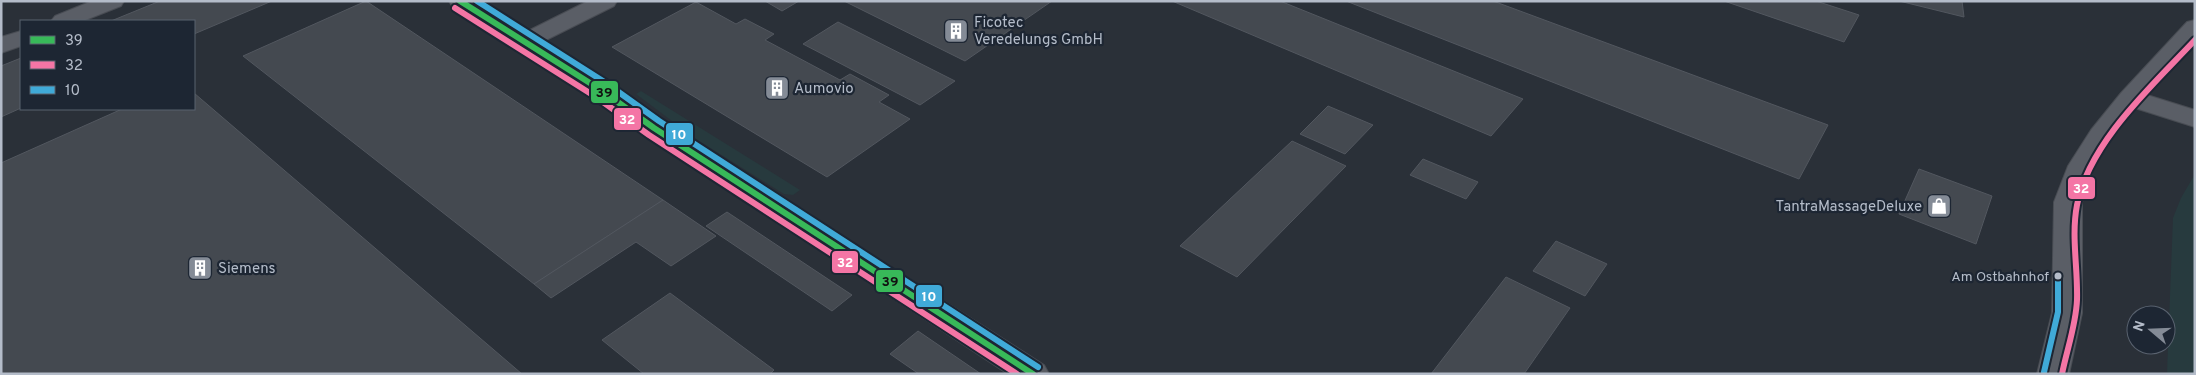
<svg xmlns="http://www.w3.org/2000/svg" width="2196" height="375" viewBox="0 0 2196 375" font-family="Overpass,sans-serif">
<rect width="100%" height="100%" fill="#2a3038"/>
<g fill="#273a3e">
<polygon points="641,91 800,190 793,195 784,194 696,139 636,94"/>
<polygon points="2195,174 2195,374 2167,374 2173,218 2181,198"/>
</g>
<g fill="#444950" stroke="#52575f">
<polygon points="160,1 272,1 194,34 194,21 111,21"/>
<polygon points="366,1 663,200 534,284 243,56"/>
<polygon points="765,1 799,1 782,11"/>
<polygon points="844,1 1052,1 965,61"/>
<polygon points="1172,1 1280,1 1523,99 1491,136"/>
<polygon points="1346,1 1493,1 1828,125 1799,179"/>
<polygon points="1724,1 1816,1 1859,15 1844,42"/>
<polygon points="1899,1 1962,1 1964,17"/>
<polygon points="696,2 736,24 745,19 774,34 765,40 840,80 850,74 889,95 879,102 910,119 827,177 612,47"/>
<polygon points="838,22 955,81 920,105 803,44"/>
<polygon points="21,58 21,108 1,117 1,66"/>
<polygon points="194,93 522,374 1,374 1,163 122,109 194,109"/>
<polygon points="1328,106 1373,125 1345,154 1300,134"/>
<polygon points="1292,141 1346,166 1237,277 1180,246"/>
<polygon points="1423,159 1478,182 1466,199 1410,175"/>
<polygon points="1919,169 1992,196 1976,244 1899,214"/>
<polygon points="663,200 716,236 671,266 636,242 551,298 534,284"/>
<polygon points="727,212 852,295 832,311 706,226"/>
<polygon points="1556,241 1607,264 1585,296 1533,271"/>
<polygon points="1506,277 1570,308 1524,374 1431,374"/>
<polygon points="670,293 774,370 770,374 644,374 602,340"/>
<polygon points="918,331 981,374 919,374 890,354"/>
</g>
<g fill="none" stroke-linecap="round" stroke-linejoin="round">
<defs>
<g id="street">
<polygon points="92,1 124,1 121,6 83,21 51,21 55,16"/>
<polygon points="588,1 617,1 614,6 534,46 526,48 518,46 514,41 518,36"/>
<polygon points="2195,20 2195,41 2147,95 2195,110 2195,127 2135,108 2110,141 2094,166 2082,202 2082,313 2069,374 2037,374 2052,313 2054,202 2068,166 2091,130 2121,93 2187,22"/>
<polygon points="21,31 21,46 1,53 1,37"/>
</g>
<polygon id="secondary" points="449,1 476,1 610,85 663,122 1044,365 1049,374 1008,374 645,134 592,95 452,6"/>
</defs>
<use href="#street" stroke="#484c53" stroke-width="2"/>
<use href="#secondary" stroke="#484c53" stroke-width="2"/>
<use href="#street" fill="#5a5e66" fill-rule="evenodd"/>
<use href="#secondary" fill="#595d64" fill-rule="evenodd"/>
<defs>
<polyline id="bus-1" points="460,1 601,90 654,128 1033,374"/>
<g id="bus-2">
<polyline points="455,8 596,97 649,135 1017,374"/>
<path d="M2062,374C2067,349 2076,325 2077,300C2078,268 2071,236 2077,205C2089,142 2153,85 2195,40"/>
</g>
<g id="bus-3">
<polyline points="477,1 606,83 659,121 1038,367"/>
<polyline points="2044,372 2058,312 2058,276"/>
</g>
</defs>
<use href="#bus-1" stroke="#1d2633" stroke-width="10"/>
<use href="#bus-2" stroke="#1d2633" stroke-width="10"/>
<use href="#bus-3" stroke="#1d2633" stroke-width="10"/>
<use href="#bus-1" stroke="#38b959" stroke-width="6"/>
<use href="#bus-2" stroke="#f475a5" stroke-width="6"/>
<use href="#bus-3" stroke="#40aad8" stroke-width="6"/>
</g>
<defs>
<symbol id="building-square" viewBox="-11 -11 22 22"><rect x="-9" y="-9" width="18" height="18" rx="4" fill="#848b96" stroke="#1d2633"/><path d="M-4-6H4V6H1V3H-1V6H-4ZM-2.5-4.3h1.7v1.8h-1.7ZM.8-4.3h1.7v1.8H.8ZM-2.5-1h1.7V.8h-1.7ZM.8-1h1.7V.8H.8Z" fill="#fff"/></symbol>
<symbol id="shop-square" viewBox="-11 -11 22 22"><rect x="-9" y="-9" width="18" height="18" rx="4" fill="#848b96" stroke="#1d2633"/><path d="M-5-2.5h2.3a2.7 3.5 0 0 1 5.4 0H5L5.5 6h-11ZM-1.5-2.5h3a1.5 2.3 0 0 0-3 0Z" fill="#fff"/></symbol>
</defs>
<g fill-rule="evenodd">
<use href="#building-square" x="942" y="17" width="28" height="28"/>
<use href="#building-square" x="763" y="74" width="28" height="28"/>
<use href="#shop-square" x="1925" y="192" width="28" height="28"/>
<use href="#building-square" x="186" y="254" width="28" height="28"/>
</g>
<circle fill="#b4bcc9" stroke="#1d2633" stroke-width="2" cx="2058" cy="276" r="4.5"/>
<g text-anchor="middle" stroke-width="4.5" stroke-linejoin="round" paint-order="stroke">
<g font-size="14" fill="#b4bcc9" stroke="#1d2633" text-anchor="end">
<text x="2049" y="281">Am Ostbahnhof</text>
</g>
<g font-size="15" fill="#b4bcc9" stroke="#1d2633" text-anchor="start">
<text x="974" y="27">Ficotec<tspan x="974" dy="17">Veredelungs GmbH</tspan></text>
<text x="794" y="93">Aumovio</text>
<text x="1922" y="211" text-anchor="end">TantraMassageDeluxe</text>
<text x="218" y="273">Siemens</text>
</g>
</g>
<g stroke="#1d2633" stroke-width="2">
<rect x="590" y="80" width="29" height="24" rx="5" fill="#38b959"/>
<rect x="613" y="107" width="29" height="24" rx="5" fill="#f475a5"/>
<rect x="665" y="122" width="29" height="24" rx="5" fill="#40aad8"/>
<rect x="2067" y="176" width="29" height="24" rx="5" fill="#f475a5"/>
<rect x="831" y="250" width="28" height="24" rx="5" fill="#f475a5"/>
<rect x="875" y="269" width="29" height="24" rx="5" fill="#38b959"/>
<rect x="915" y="284" width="28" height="24" rx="5" fill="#40aad8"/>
</g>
<g font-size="14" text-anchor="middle" font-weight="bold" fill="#fff">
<text x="627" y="124">32</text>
<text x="679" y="139">10</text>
<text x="2081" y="193">32</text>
<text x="845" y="267">32</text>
<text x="929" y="301">10</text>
</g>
<g font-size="14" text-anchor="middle" font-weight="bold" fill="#111">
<text x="604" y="97">39</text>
<text x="890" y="286">39</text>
</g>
<rect width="2196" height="375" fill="none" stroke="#b4bcc9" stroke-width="5"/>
<rect x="20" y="20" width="175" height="90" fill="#1d2633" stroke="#59626f"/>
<rect x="30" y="36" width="25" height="8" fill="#38b959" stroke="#59626f"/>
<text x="65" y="45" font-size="15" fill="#b4bcc9">39</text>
<rect x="30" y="61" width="25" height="8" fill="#f475a5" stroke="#59626f"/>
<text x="65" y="70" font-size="15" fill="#b4bcc9">32</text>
<rect x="30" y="86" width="25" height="8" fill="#40aad8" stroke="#59626f"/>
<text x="65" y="95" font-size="15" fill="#b4bcc9">10</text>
<g transform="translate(2151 330) rotate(289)"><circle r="24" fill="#1d2633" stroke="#59626f"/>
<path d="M0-4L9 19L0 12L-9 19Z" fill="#848b96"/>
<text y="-8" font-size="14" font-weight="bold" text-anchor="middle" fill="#b4bcc9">N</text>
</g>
</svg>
